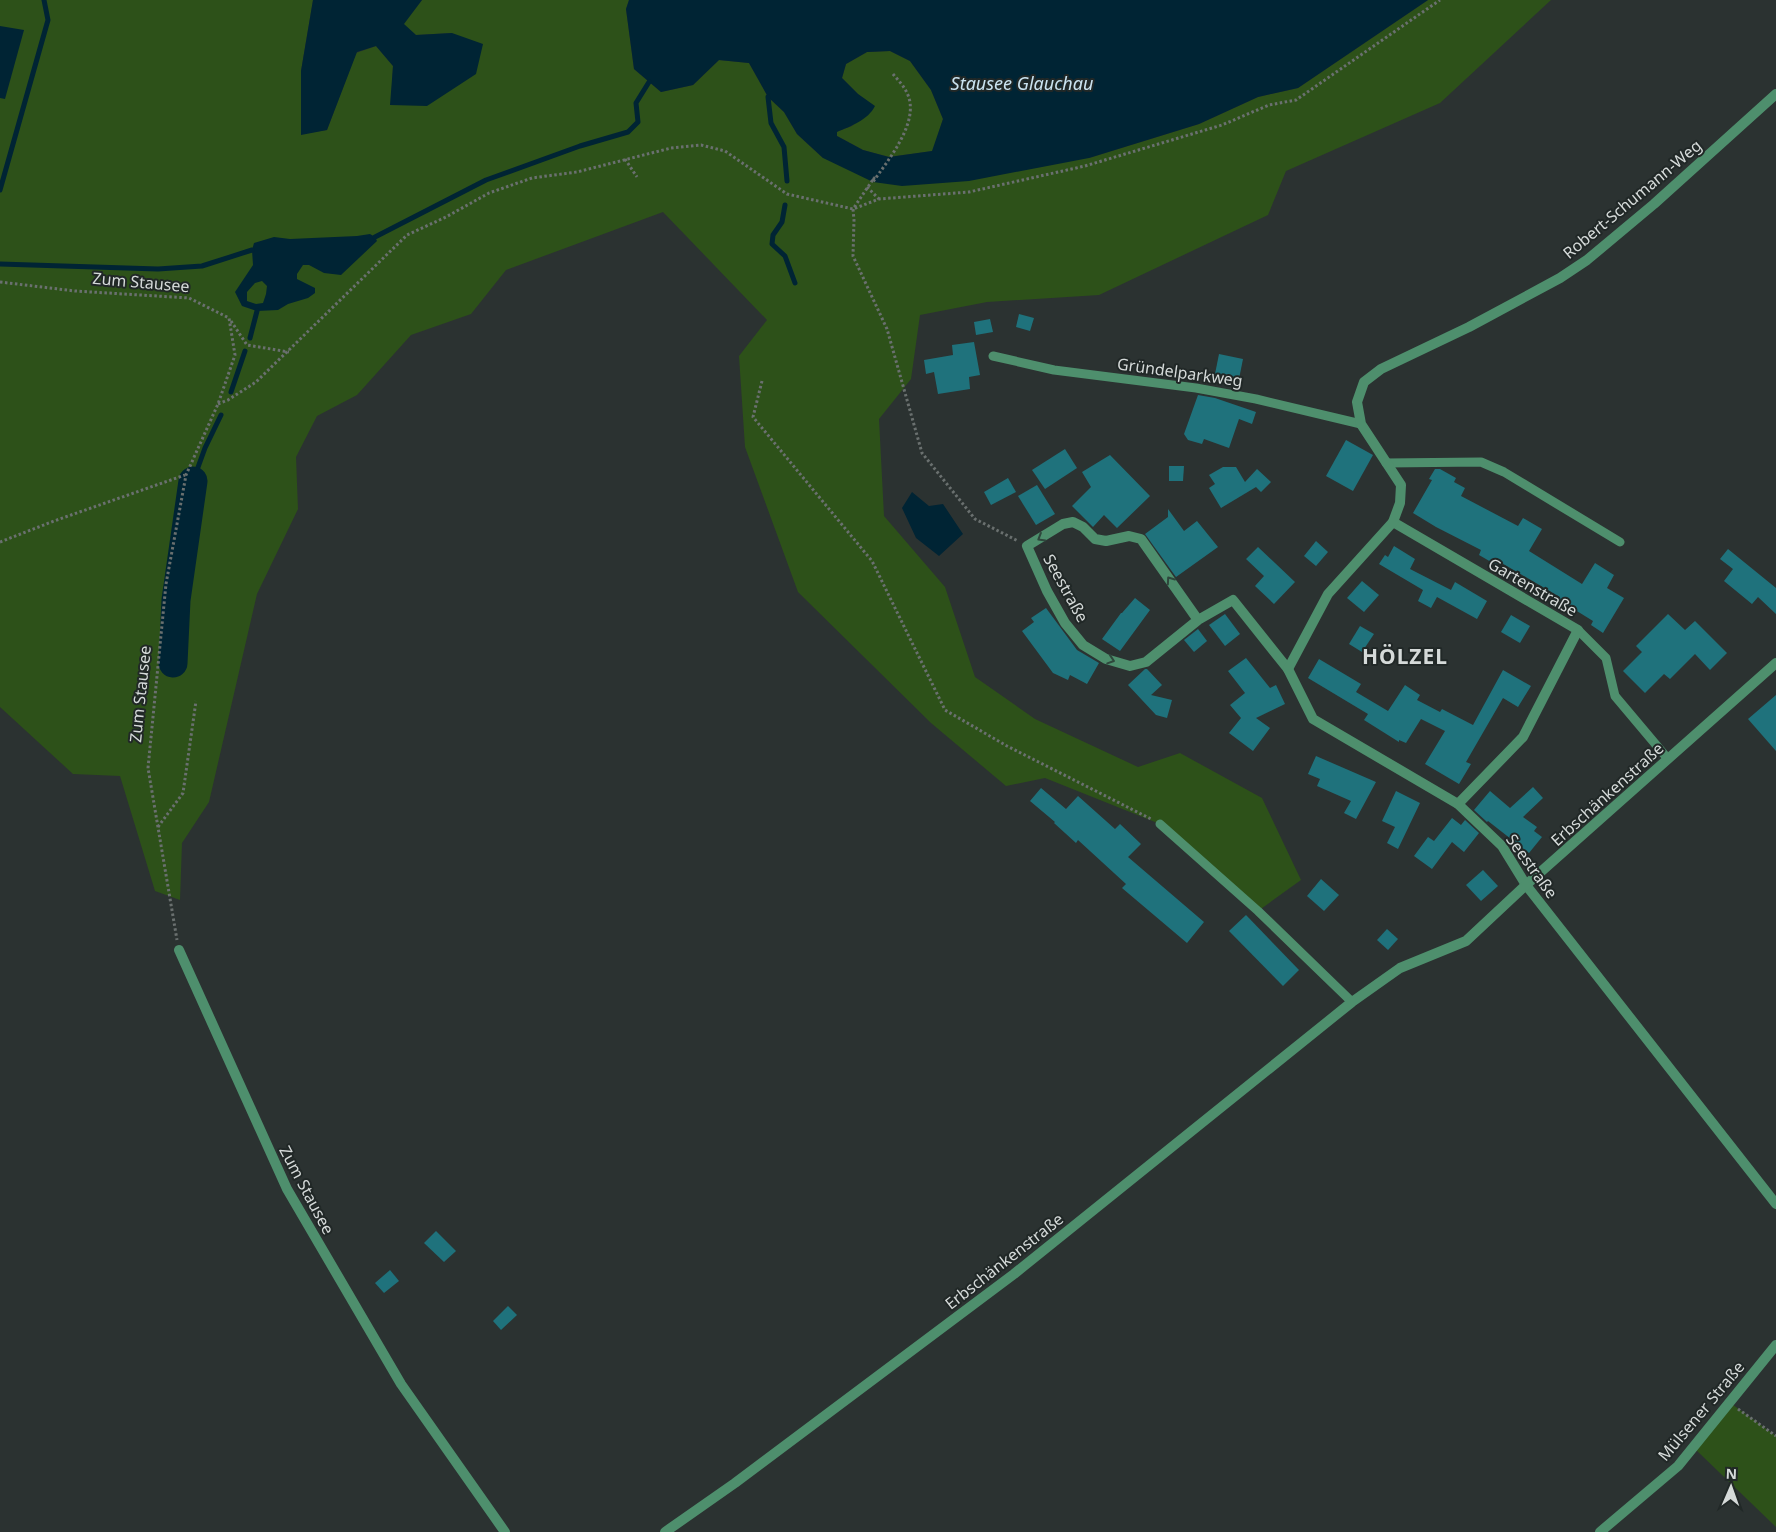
<svg xmlns="http://www.w3.org/2000/svg" width="1776" height="1532" viewBox="0 0 1776 1532" font-family="'Noto Sans',sans-serif">
<rect width="100%" height="100%" fill="#2b3231"/>
<g fill="#2d5119">
<polygon points="0,0 313,0 301,71 302,134 327,130 356,53 376,46 393,66 391,105 452,33 416,35 403,24 422,0 629,0 626,9 634,69 661,92 693,85 719,60 749,63 768,97 784,112 797,134 823,158 1089,158 1199,124 1258,97 1298,88 1428,0 1551,0 1440,103 1286,171 1268,215 1099,295 987,302 920,315 911,379 879,419 884,516 945,587 975,677 1035,719 1138,767 1180,753 1262,798 1301,880 1258,911 1160,824 1045,778 1006,786 931,723 798,592 745,447 739,356 767,320 663,212 506,270 471,314 411,335 357,395 317,416 296,457 298,509 257,594 209,802 182,843 180,900 155,891 120,776 73,774 0,707"/>
<polygon points="890,51 910,61 931,90 943,119 933,151 889,157 863,150 837,136 836,132 852,126 874,106 858,94 842,78 846,64 867,52"/>
<polygon points="1729,1402 1776,1436 1776,1527 1693,1447"/>
</g>
<g fill="#002434" fill-rule="evenodd">
<polygon points="313,0 422,0 404,24 416,35 452,33 483,44 476,74 427,106 390,105 393,66 376,46 357,52 327,130 301,135 301,71"/>
<path d="M629,0H1428L1298,88L1258,97L1199,124L1089,158L969,181L902,186L873,182L823,158L797,134L784,112L768,97L749,63L719,60L693,85L661,92L634,69L626,9ZM890,51L910,61L931,90L943,119L932,151L889,157L863,150L837,136V132C851,126 868,120 875,106L858,94L842,78L846,64L867,52Z"/>
<polygon points="0,26 24,30 5,99 0,98"/>
<path d="M370,234L375,237L377,241L341,275L324,273L309,265H303L297,274V279L315,288V293L308,298L288,304L278,310L257,311L242,306L235,292L253,265L252,250L254,243L274,237L290,239L357,236ZM262,281L267,286L266,294L263,303L256,304L247,301V292L255,283Z"/>
<polygon points="912,492 929,506 943,504 963,534 939,556 916,538 902,508"/>
</g>
<g fill="none" stroke-linecap="round" stroke-linejoin="round">
<g stroke="#002434" stroke-width="5">
<polyline points="768,97 771,123 784,147 787,181"/>
<polyline points="0,190 48,20 44,0"/>
<polyline points="785,205 782,222 773,235 772,244 785,256 795,283"/>
<polyline points="375,237 486,180 580,146 628,132 638,122 636,103 649,82"/>
<polyline points="0,264 158,269 202,266 252,250"/>
<polyline points="250,338 257,311"/>
<polyline points="231,392 245,351"/>
<polyline points="193,481 205,448 221,415"/>
</g>
<polyline stroke="#002434" stroke-width="29" points="173,663 176,600 193,481"/>
</g>
<g fill="#1f727c">
<polygon points="1019,314 1034,318 1030,331 1016,327"/>
<polygon points="990,319 993,332 976,335 974,322"/>
<polygon points="974,342 980,375 969,377 970,389 938,394 934,372 926,374 924,360 953,355 952,345"/>
<polygon points="1219,354 1243,359 1239,379 1215,374"/>
<polygon points="1198,395 1215,398 1256,412 1252,424 1239,419 1229,448 1204,439 1202,444 1188,440 1184,434"/>
<polygon points="1346,440 1373,455 1353,491 1326,476"/>
<polygon points="1065,449 1077,468 1045,489 1032,470"/>
<polygon points="1110,455 1150,496 1117,528 1104,515 1093,527 1072,506 1091,487 1082,472"/>
<polygon points="1169,466 1184,466 1183,481 1169,481"/>
<polygon points="1223,467 1236,467 1245,482 1257,469 1271,482 1261,492 1256,487 1221,508 1209,488 1215,484 1209,475"/>
<polygon points="1435,469 1440,469 1456,478 1454,482 1465,488 1461,496 1518,526 1523,518 1542,529 1529,551 1582,584 1595,563 1614,575 1607,588 1624,598 1603,633 1591,625 1593,621 1559,600 1560,597 1500,562 1498,566 1479,555 1481,550 1436,527 1413,513 1432,480 1429,479"/>
<polygon points="1008,478 1016,492 991,505 984,492"/>
<polygon points="1037,485 1055,514 1036,525 1018,496"/>
<polygon points="1168,509 1184,531 1197,521 1218,547 1176,577 1145,534 1168,517"/>
<polygon points="1316,541 1328,552 1316,566 1304,556"/>
<polygon points="1394,546 1415,559 1410,569 1451,590 1455,582 1487,601 1477,619 1437,597 1431,608 1418,601 1423,590 1379,564 1385,555 1388,557"/>
<polygon points="1258,547 1295,582 1274,604 1255,586 1264,576 1246,559"/>
<polygon points="1728,549 1776,588 1776,614 1758,597 1752,604 1724,581 1733,569 1720,559"/>
<polygon points="1362,581 1379,595 1364,612 1347,598"/>
<polygon points="1135,598 1150,610 1120,651 1102,639 1121,613 1122,613"/>
<polygon points="1046,608 1077,650 1099,663 1087,684 1070,675 1068,680 1053,673 1022,631 1034,622 1031,618"/>
<polygon points="1225,614 1240,634 1225,646 1209,625"/>
<polygon points="1668,614 1685,630 1695,621 1727,653 1710,670 1695,654 1670,679 1664,674 1645,693 1623,671 1642,652 1636,646"/>
<polygon points="1511,615 1530,626 1520,643 1501,632"/>
<polygon points="1360,626 1374,634 1362,652 1349,644"/>
<polygon points="1198,629 1207,641 1194,652 1184,640"/>
<polygon points="1246,658 1270,688 1276,685 1285,704 1256,718 1270,728 1253,751 1229,733 1241,718 1230,705 1245,693 1228,671"/>
<polygon points="1319,659 1361,684 1356,692 1388,711 1405,685 1420,695 1417,700 1440,712 1442,709 1473,725 1503,670 1531,686 1518,707 1503,698 1466,762 1471,764 1459,784 1425,764 1445,731 1421,719 1406,743 1399,740 1399,742 1364,720 1368,714 1308,678"/>
<polygon points="1145,669 1147,669 1162,685 1151,695 1172,700 1167,718 1156,715 1128,685"/>
<polygon points="1776,695 1776,751 1748,719"/>
<polygon points="1316,756 1376,782 1356,819 1344,813 1351,801 1317,786 1320,779 1308,774"/>
<polygon points="1533,787 1543,798 1523,817 1537,827 1534,831 1542,837 1529,853 1488,821 1487,822 1474,810 1490,791 1510,808"/>
<polygon points="1041,788 1066,809 1078,796 1115,829 1120,824 1141,844 1128,857 1204,922 1187,943 1122,888 1126,884 1078,840 1076,843 1054,823 1055,822 1030,801"/>
<polygon points="1396,791 1420,803 1398,849 1387,843 1395,827 1382,821"/>
<polygon points="1452,818 1461,825 1465,820 1479,833 1464,852 1452,842 1432,869 1414,856 1428,837 1434,841"/>
<polygon points="1483,870 1498,886 1481,901 1466,885"/>
<polygon points="1321,879 1339,895 1324,911 1307,896"/>
<polygon points="1246,915 1299,970 1283,986 1229,931"/>
<polygon points="1387,929 1398,939 1388,950 1377,940"/>
<polygon points="436,1231 456,1251 444,1262 424,1243"/>
<polygon points="390,1270 399,1281 384,1293 375,1283"/>
<polygon points="508,1306 517,1315 501,1330 493,1321"/>
</g>
<g fill="none" stroke-linecap="round" stroke-linejoin="round">
<g stroke="#6a706f" stroke-width="3" stroke-dasharray="2.5 2.5" stroke-linecap="butt">
<path d="M893,74C898,80 904,86 907,93C921,121 888,160 873,182L874,178L853,209L854,220L853,256L887,329L922,453L975,519L1018,541"/>
<polyline points="625,159 637,177"/>
<polyline points="867,187 879,199"/>
<polyline points="0,282 75,291 189,298 229,318 235,355 218,404 186,475 166,584 148,768 177,940"/>
<polyline points="231,321 247,345 289,352"/>
<polyline points="762,381 753,417 872,561 945,710 1007,746 1151,819"/>
<polyline points="218,404 228,400 256,382 407,235 446,217 489,193 532,178 577,172 671,148 701,145 725,151 787,194 853,209 879,199 969,192 1085,166 1222,125 1269,105 1296,100 1440,0"/>
<polyline points="0,542 54,521 185,475"/>
<polyline points="158,827 183,793 196,701"/>
<polyline points="1738,1409 1776,1436"/>
</g>
<g stroke="#4e8f6d" stroke-width="9">
<polyline points="993,356 1054,370 1196,388 1256,399 1361,424"/>
<polyline points="1386,463 1481,462 1504,472 1620,542"/>
<polyline points="1578,630 1606,658 1615,696 1668,759"/>
<polyline points="1160,824 1258,911 1352,1002"/>
</g>
<g stroke="#4e8f6d" stroke-width="10">
<polyline points="1393,522 1578,630 1523,737 1458,804"/>
<polyline points="1198,620 1141,539 1129,536 1106,541 1095,539 1083,527 1073,522 1063,524 1027,546 1047,591 1065,623 1083,645 1106,659 1130,666 1146,662 1198,620 1233,600 1288,669 1313,719 1458,804 1502,846 1526,885 1776,1204"/>
<polyline points="1288,669 1328,594 1393,522 1400,503 1401,485 1361,424 1357,402 1364,382 1381,369 1469,327 1560,278 1587,260 1654,204 1776,94"/>
<polyline points="179,950 287,1189 401,1384 505,1532"/>
<polyline points="665,1532 735,1483 1014,1274 1352,1002 1400,968 1466,941 1526,885 1776,663"/>
</g>
<polyline stroke="#4e8f6d" stroke-width="10" points="1600,1532 1678,1466 1776,1345"/>
</g>
<defs><path id="oneway-chevron" d="M-2-3.5L2.5 0L-2 3.5" fill="none" stroke-width="1.6" stroke-linecap="round" stroke-linejoin="round" transform="scale(1.25)"/></defs>
<g stroke="#2e473c">
<use href="#oneway-chevron" transform="translate(1041 538) rotate(149)"/>
<use href="#oneway-chevron" transform="translate(1170 580) rotate(-125)"/>
<use href="#oneway-chevron" transform="translate(1111 660) rotate(18)"/>
</g>
<g text-anchor="middle" stroke-width="4" stroke-linejoin="round" paint-order="stroke">
<g font-size="16" fill="#d5dad9" stroke="#212827">
<text transform="translate(1632 199) rotate(-40)" y="6">Robert-Schumann-Weg</text>
<text transform="translate(141 282) rotate(5)" y="6">Zum Stausee</text>
<text transform="translate(1180 372) rotate(8)" y="6">Gründelparkweg</text>
<text transform="translate(1533 587) rotate(30)" y="6">Gartenstraße</text>
<text transform="translate(1066 588) rotate(61)" y="6">Seestraße</text>
<text transform="translate(140 694) rotate(-84)" y="6">Zum Stausee</text>
<text transform="translate(1607 794) rotate(-42)" y="6">Erbschänkenstraße</text>
<text transform="translate(1532 866) rotate(54)" y="6">Seestraße</text>
<text transform="translate(307 1190) rotate(62)" y="6">Zum Stausee</text>
<text transform="translate(1004 1261) rotate(-38)" y="6">Erbschänkenstraße</text>
<text transform="translate(1701 1411) rotate(-50)" y="6">Mülsener Straße</text>
</g>
<g font-size="18" font-style="italic" fill="#cae3f0" stroke="#212827">
<text x="1022" y="90">Stausee Glauchau</text>
</g>
<g font-size="21" font-weight="bold" letter-spacing="1" fill="#d5dad9" stroke="#212827">
<text x="1405" y="664">HÖLZEL</text>
</g>
</g>
<g transform="translate(1731 1487) rotate(2)" stroke="#212827" stroke-width="4" paint-order="stroke">
<path d="M0-4L9 19L0 12L-9 19Z" fill="#d5dad9"/>
<text y="-8" font-size="14" font-weight="bold" text-anchor="middle" fill="#d5dad9">N</text>
</g>
</svg>
